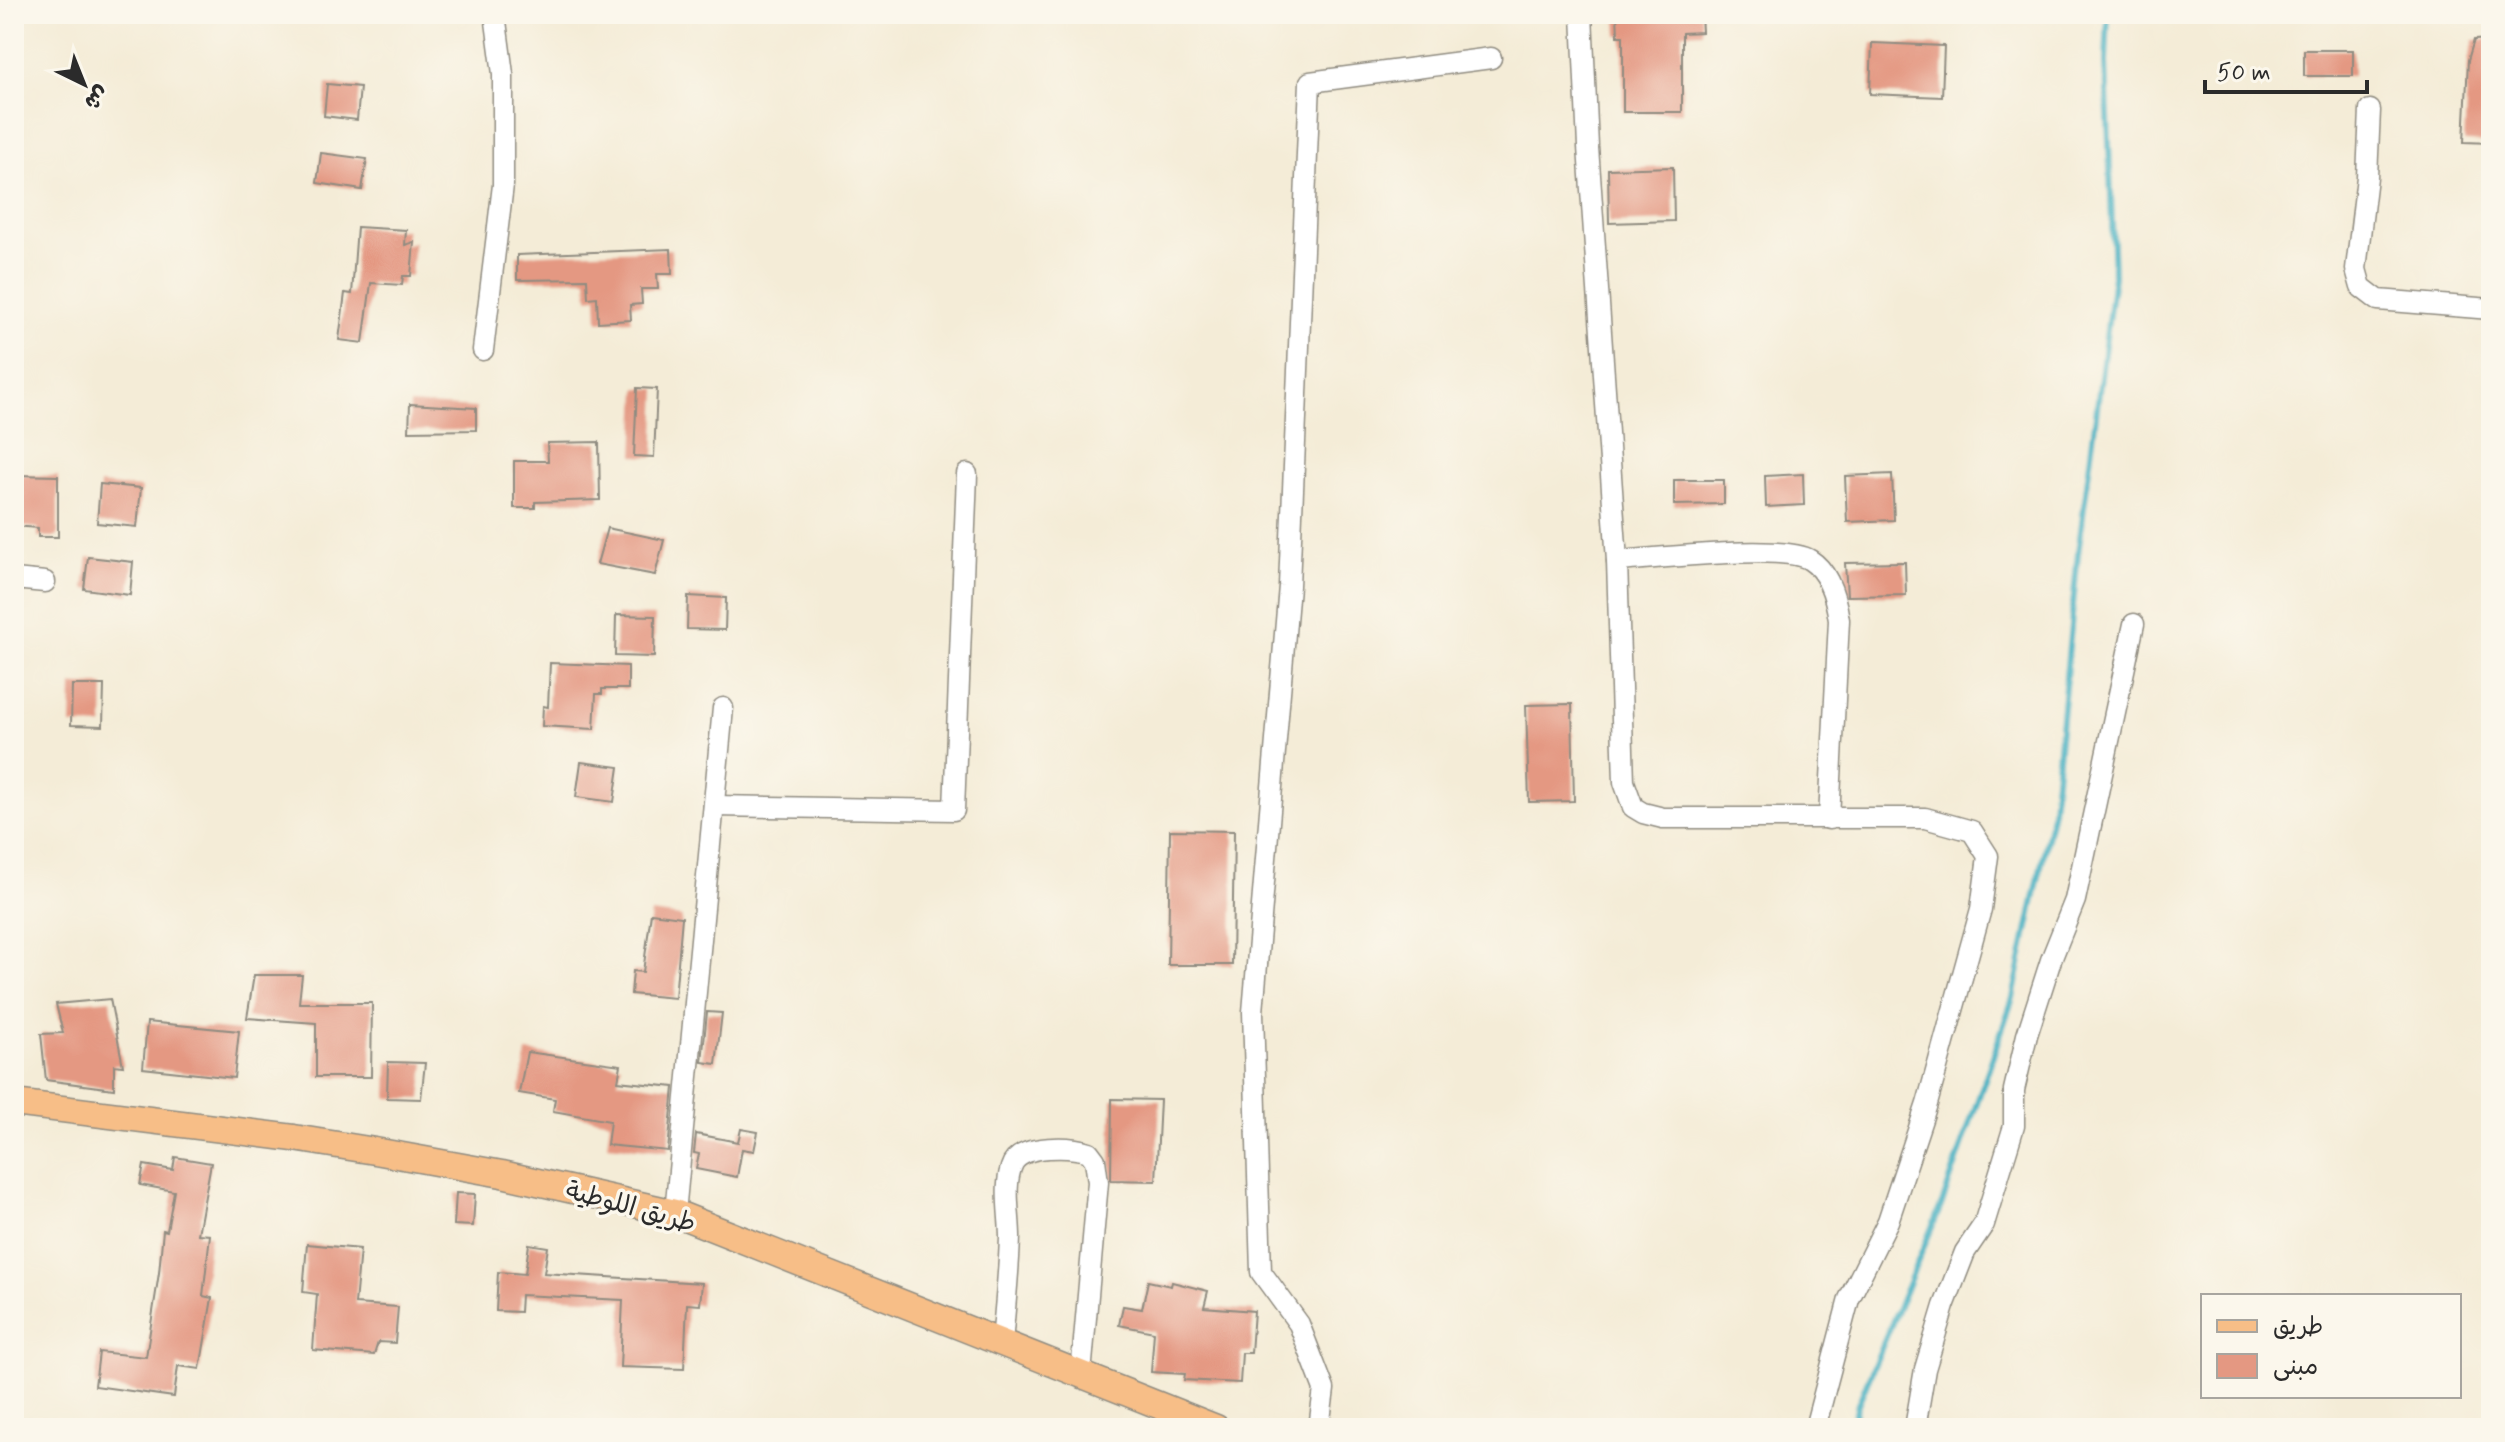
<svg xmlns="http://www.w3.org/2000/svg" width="2505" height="1442" viewBox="0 0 2505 1442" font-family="Mynerve,'Playpen Sans Arabic',sans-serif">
<rect width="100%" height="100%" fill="#fbf7ec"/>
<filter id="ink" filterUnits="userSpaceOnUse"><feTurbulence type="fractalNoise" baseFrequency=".0125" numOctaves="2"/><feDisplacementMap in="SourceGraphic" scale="16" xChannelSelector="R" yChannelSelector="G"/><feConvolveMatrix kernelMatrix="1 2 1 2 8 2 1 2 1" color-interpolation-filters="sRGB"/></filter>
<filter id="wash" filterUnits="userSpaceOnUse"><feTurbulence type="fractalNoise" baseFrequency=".006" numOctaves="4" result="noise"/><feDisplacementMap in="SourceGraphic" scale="32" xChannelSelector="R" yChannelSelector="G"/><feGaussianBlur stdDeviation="1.8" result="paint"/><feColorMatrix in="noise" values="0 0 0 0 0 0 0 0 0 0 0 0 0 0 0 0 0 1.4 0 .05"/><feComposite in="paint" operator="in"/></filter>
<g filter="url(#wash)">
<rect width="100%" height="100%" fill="#f4ecd7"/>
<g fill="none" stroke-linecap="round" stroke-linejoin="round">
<polyline stroke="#43afc1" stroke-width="6" points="1852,1428 1858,1404 1943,1201 2013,998 2053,810 2078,554 2114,276 2106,62 2108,14"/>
</g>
<g id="blocks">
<g fill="#e49882">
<polygon points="1617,14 1701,14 1702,32 1682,33 1682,112 1623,112 1623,36 1618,36"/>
<polygon points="2491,39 2491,143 2464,142 2468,60 2474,40"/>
<polygon points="1872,43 1944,46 1942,97 1870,94"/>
<rect x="2304" y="50" width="49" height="26"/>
<polygon points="327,84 360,87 357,120 324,116"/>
<polygon points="321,153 367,159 362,190 317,183"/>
<polygon points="1673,167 1674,221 1609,223 1608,169"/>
<polygon points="357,227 406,230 405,245 414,242 411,276 403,276 402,285 371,283 363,343 339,340 345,293 352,294"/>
<polygon points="671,249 672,274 657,274 658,289 641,289 642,304 630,305 631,320 598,322 597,297 588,298 587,279 517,280 517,255"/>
<polygon points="637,388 657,389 654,457 634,456"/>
<polygon points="410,404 476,408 476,430 409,431"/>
<polygon points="599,442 600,500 535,502 535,508 514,508 514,461 548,461 547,443"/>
<polygon points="1803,474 1804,505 1766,507 1765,476"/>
<polygon points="1892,474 1894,520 1847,522 1845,476"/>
<polygon points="14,475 58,476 58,537 38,537 38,528 14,526"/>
<polygon points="1674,480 1724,480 1724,504 1674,505"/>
<polygon points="100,484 141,488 137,527 97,523"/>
<polygon points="607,528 664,540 655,575 597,564"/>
<polygon points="88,557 133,562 130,595 84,589"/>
<polygon points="1905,562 1906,595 1847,596 1845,563"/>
<polygon points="688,596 726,598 725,630 687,629"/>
<polygon points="616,615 655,616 654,657 615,656"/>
<polygon points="550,663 628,666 628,689 602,689 602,694 596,694 594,729 542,726 543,706 548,707"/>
<polygon points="72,685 104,685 103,726 71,725"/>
<polygon points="1572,704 1574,801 1529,802 1526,705"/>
<polygon points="581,762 619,767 614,802 576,797"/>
<polygon points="1170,830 1234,831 1232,965 1168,965"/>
<polygon points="651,913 682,917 675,998 631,994 633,971 643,972"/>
<polygon points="254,975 302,975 299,1003 372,1003 371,1077 316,1077 316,1023 247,1018"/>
<polygon points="110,999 123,1066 114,1065 114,1089 46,1080 41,1034 63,1033 56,1004"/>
<polygon points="707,1012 722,1013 716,1064 702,1062"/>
<polygon points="147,1022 239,1031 234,1078 143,1068"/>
<polygon points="527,1052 621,1065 618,1081 674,1087 668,1151 607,1145 610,1121 553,1111 555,1099 519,1093"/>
<polygon points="388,1062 425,1063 421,1099 387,1098"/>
<polygon points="1112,1099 1160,1100 1156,1181 1111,1180"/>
<polygon points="741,1129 758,1132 754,1151 742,1149 737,1177 696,1169 699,1154 694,1153 696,1134 738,1142"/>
<polygon points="175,1157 211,1163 198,1234 210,1235 203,1296 212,1298 200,1369 178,1366 174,1397 95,1386 99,1352 146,1357 159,1273 163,1230 167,1231 174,1191 140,1185 144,1165 173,1170"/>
<polygon points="456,1193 475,1194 473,1226 454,1225"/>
<polygon points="307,1244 360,1249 355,1304 398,1307 395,1343 378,1342 374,1355 313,1350 317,1294 303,1292"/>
<polygon points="529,1244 548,1247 544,1273 702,1283 700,1305 687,1304 684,1369 620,1367 623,1300 521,1295 520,1312 496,1311 498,1272 525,1274"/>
<polygon points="1148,1281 1171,1286 1172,1282 1208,1291 1204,1307 1254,1311 1251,1353 1242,1353 1240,1383 1184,1380 1185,1374 1151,1372 1154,1332 1119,1325 1123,1306 1142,1309"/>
</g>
</g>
</g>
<g filter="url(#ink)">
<use href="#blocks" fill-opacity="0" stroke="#908c81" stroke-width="2"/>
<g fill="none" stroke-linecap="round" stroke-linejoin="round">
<defs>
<g id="minor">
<polyline points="1582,14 1588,147 1617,561 1624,782 1633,807 1643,813 1663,818 1925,818 1972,831 1988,856 1981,909 1927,1104 1888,1221 1849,1299 1815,1428"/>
<polyline points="2370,110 2367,177 2356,269 2361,287 2378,300 2491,309"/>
<polyline points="483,350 503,185 503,74 495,14"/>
<path d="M1617,561C1654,559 1784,543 1810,560C1829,572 1836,599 1839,620L1829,819"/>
<polyline points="14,579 45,582"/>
<polyline points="714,806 954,810 967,474"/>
<polyline points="675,1213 723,708"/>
<path d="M1002,1343C1005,1307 1009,1272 1010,1237C1010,1215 1003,1183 1013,1163C1024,1144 1071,1146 1089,1152L1095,1160L1098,1182L1081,1374"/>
<polyline points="1319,1428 1324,1389 1299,1324 1261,1272 1253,1012 1289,586 1310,82 1491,58"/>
<polyline points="1915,1428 1925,1369 1944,1306 1965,1252 1984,1224 2014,1126 2014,1090 2027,1035 2051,960 2075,900 2134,624"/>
</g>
<polyline id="major" points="14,1103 294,1138 375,1151 502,1174 675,1213 1216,1428"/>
</defs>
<use href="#minor" stroke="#908c81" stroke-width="23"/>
<use href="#major" stroke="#908c81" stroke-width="29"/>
<use href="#minor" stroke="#fff" stroke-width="20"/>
<use href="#major" stroke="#f7be87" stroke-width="26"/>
</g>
</g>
<g text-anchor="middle" stroke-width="7" stroke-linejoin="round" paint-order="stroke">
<g font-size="26" fill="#2b2b2b" stroke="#fbf7ec">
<text transform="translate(631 1206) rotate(15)" y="9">طريق اللوطية</text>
</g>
</g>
<rect width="2505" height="1442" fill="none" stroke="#fbf7ec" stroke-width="48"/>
<rect x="2201" y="1294" width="260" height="104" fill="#fbf7ec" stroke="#a8a59f" stroke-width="2"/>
<rect x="2217" y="1320" width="40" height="12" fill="#f7be87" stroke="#a8a59f" stroke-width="2"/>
<text x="2273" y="1334" font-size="24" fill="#2b2b2b">طريق</text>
<rect x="2217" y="1354" width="40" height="24" fill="#e49882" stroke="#a8a59f" stroke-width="2"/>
<text x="2273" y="1374" font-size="24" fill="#2b2b2b">مبنى</text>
<g transform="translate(84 84) rotate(137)" stroke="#fbf7ec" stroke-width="6" paint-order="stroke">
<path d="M0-6L14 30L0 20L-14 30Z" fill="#2b2b2b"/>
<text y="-12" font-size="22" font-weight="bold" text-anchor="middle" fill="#2b2b2b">ش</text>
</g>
<path d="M2205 80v12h162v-12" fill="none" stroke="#2b2b2b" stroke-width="4"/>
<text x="2217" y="80" font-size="24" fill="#2b2b2b" stroke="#fbf7ec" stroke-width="6" paint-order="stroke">50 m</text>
</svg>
